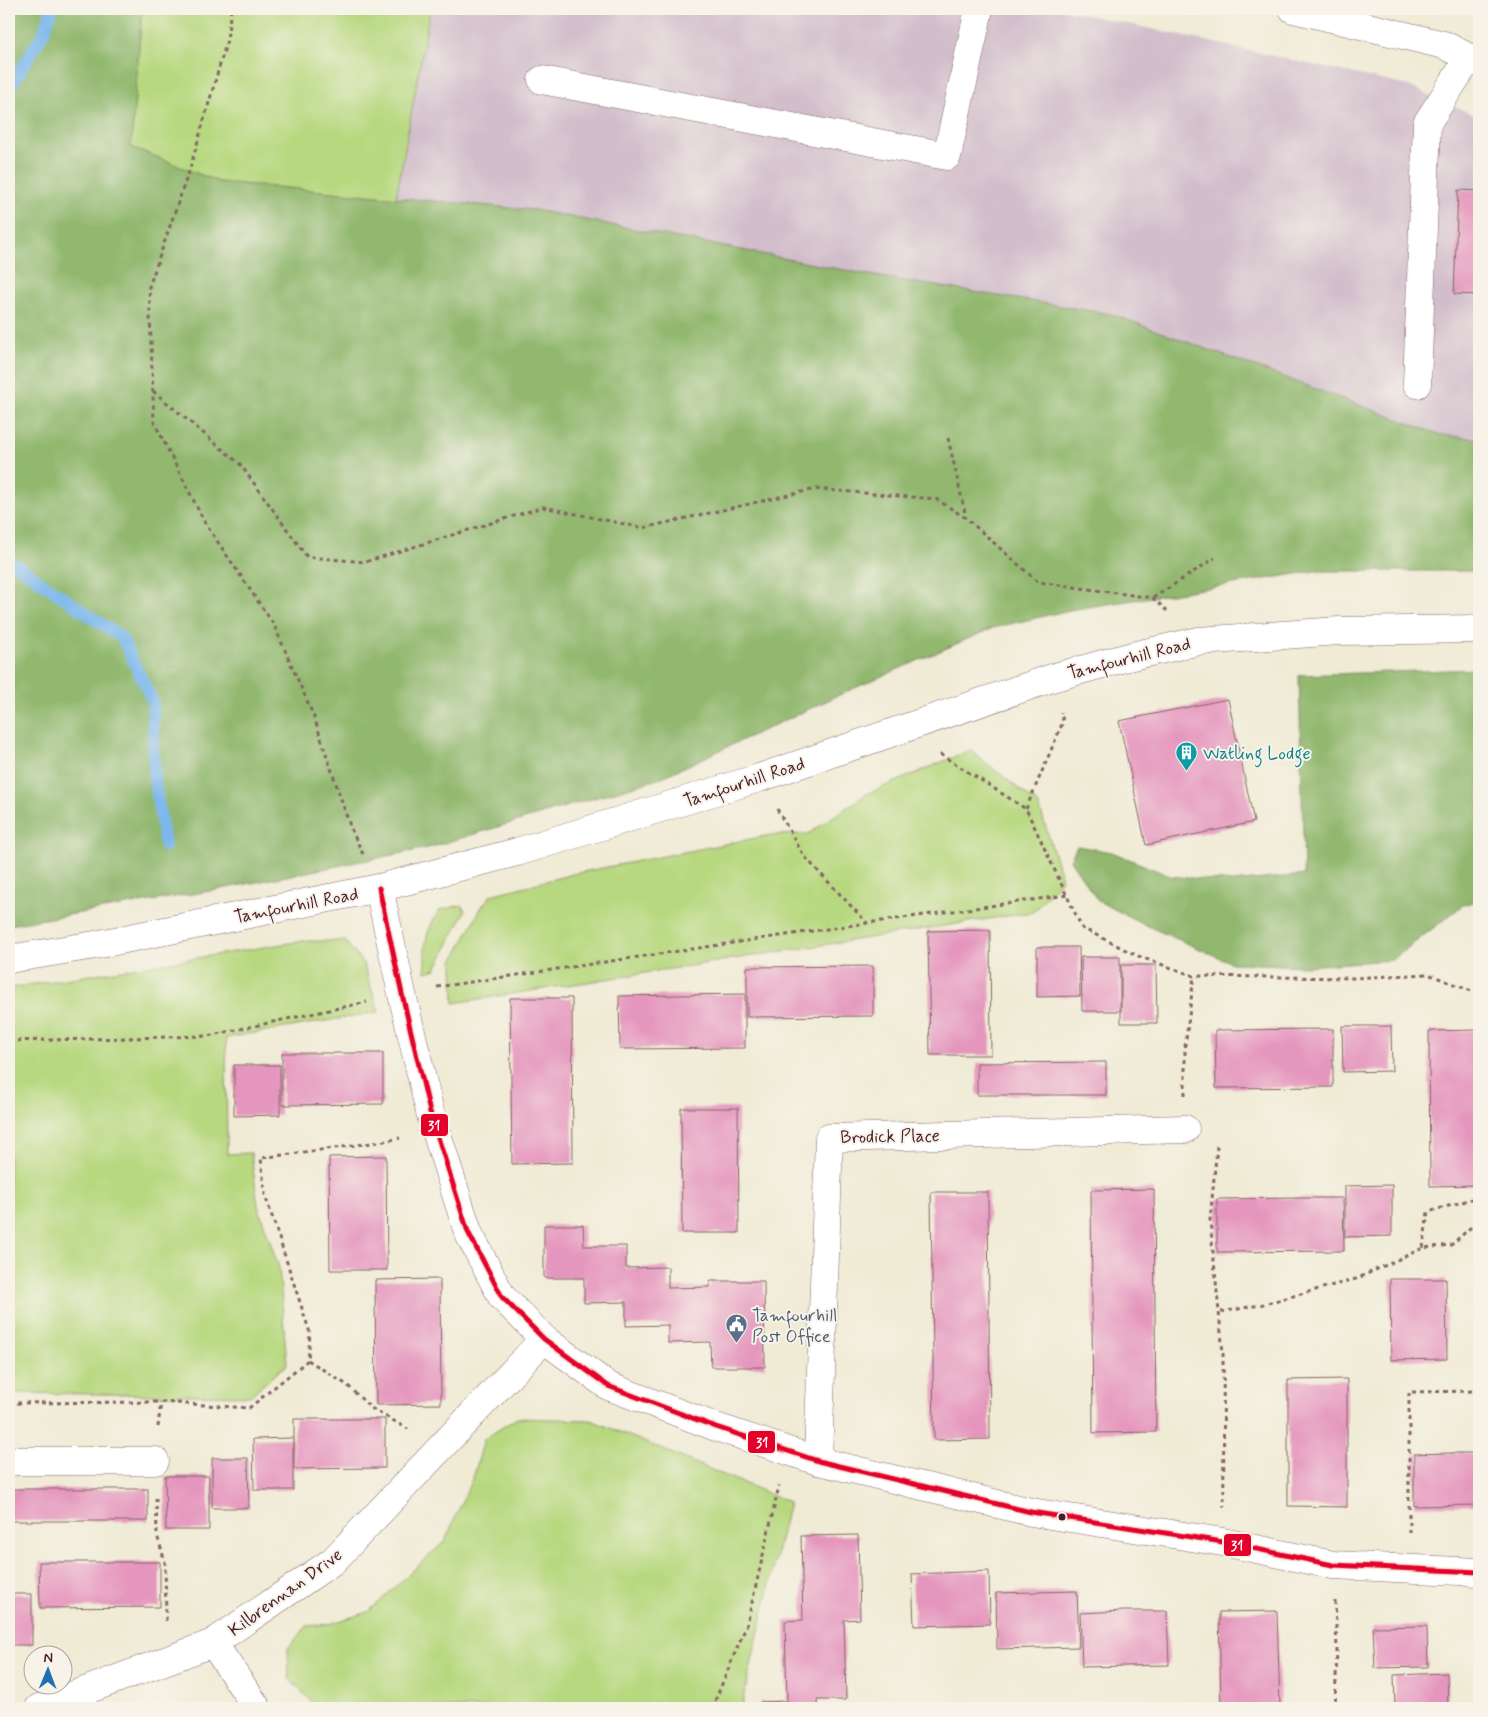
<svg xmlns="http://www.w3.org/2000/svg" width="1488" height="1717" viewBox="0 0 1488 1717" font-family="Mynerve,sans-serif">
<rect width="100%" height="100%" fill="#f7f3e8"/>
<filter id="ink" filterUnits="userSpaceOnUse"><feTurbulence type="fractalNoise" baseFrequency=".02" numOctaves="2"/><feDisplacementMap in="SourceGraphic" scale="10" xChannelSelector="R" yChannelSelector="G"/><feConvolveMatrix kernelMatrix="1 2 1 2 8 2 1 2 1" color-interpolation-filters="sRGB"/></filter>
<filter id="wash" filterUnits="userSpaceOnUse"><feTurbulence type="fractalNoise" baseFrequency=".0096" numOctaves="4" result="noise"/><feDisplacementMap in="SourceGraphic" scale="20" xChannelSelector="R" yChannelSelector="G"/><feGaussianBlur stdDeviation="1.12" result="paint"/><feColorMatrix in="noise" values="0 0 0 0 0 0 0 0 0 0 0 0 0 0 0 0 0 1.4 0 .05"/><feComposite in="paint" operator="in"/></filter>
<g filter="url(#wash)">
<rect width="100%" height="100%" fill="#f0ebd5"/>
<polygon fill="#d1bdcb" points="430,9 1061,9 1409,86 1479,117 1479,439 1441,435 1111,314 880,277 535,210 396,198"/>
<g fill="#b7d87f" stroke="#807c55">
<polygon points="142,9 430,9 396,198 219,182 131,147"/>
<polygon points="970,750 1039,805 1062,879 1033,912 454,1003 453,961 481,908 491,895 577,873 771,835 808,834 865,795"/>
<path d="M462,905L465,911L436,969L426,972C423,947 425,931 440,910Z"/>
<polygon points="302,941 345,941 363,963 379,1012 226,1038 227,1154 251,1153 258,1206 279,1268 287,1364 250,1396 9,1393 9,988"/>
<polygon points="517,1418 591,1420 789,1502 741,1708 318,1708 289,1679 288,1648 307,1626 329,1624 368,1612 445,1541 475,1472 484,1439"/>
</g>
<g fill="#91b86e" stroke="#6e6c4c">
<polygon points="9,9 142,9 131,147 219,182 535,210 880,277 1111,314 1441,435 1479,439 1479,571 1315,571 1070,610 993,628 848,691 658,779 428,848 216,890 9,925"/>
<polygon points="1479,669 1479,900 1463,905 1392,960 1305,966 1232,963 1152,928 1098,901 1070,860 1077,846 1112,852 1170,876 1232,882 1304,875 1299,675"/>
</g>
<g fill="none" stroke-linecap="round" stroke-linejoin="round">
<g stroke="#7bb7ed" stroke-width="12">
<polyline points="9,89 44,32 52,9"/>
<polyline points="9,560 122,638 153,702 154,777 165,846"/>
</g>
</g>
<g id="blocks">
<g fill="#e596be">
<polygon points="1458,190 1479,191 1479,295 1454,294"/>
<polygon points="1228,699 1254,822 1146,845 1119,721"/>
<polygon points="990,930 991,1055 930,1055 928,931"/>
<polygon points="1037,947 1079,947 1080,996 1037,997"/>
<polygon points="1081,957 1120,957 1120,1011 1082,1011"/>
<polygon points="1121,965 1156,965 1157,1023 1121,1023"/>
<polygon points="873,966 873,1016 747,1017 747,967"/>
<polygon points="745,994 745,1048 620,1049 619,996"/>
<polygon points="510,998 572,998 573,1163 512,1164"/>
<polygon points="1342,1026 1391,1026 1392,1071 1343,1072"/>
<polygon points="1333,1029 1333,1087 1216,1088 1215,1030"/>
<polygon points="1477,1030 1479,1185 1430,1186 1429,1031"/>
<polygon points="282,1053 383,1053 383,1104 282,1105"/>
<polygon points="1106,1062 1106,1095 977,1095 977,1063"/>
<polygon points="234,1065 280,1065 280,1115 234,1116"/>
<polygon points="681,1108 738,1108 739,1233 682,1233"/>
<polygon points="386,1156 387,1270 330,1270 329,1157"/>
<polygon points="1392,1185 1392,1236 1345,1237 1345,1186"/>
<polygon points="1154,1189 1156,1432 1093,1433 1091,1190"/>
<polygon points="931,1192 988,1192 990,1439 934,1440"/>
<polygon points="1301,1198 1343,1198 1344,1251 1217,1252 1217,1199"/>
<polygon points="544,1225 583,1225 584,1246 626,1246 626,1268 668,1267 668,1288 710,1287 710,1281 764,1281 765,1367 711,1367 710,1342 668,1343 668,1325 626,1326 626,1302 584,1303 584,1278 544,1278"/>
<polygon points="440,1279 441,1404 376,1405 375,1280"/>
<polygon points="1390,1279 1446,1279 1447,1359 1391,1360"/>
<polygon points="1347,1379 1347,1507 1288,1506 1288,1380"/>
<polygon points="294,1419 385,1419 385,1468 294,1469"/>
<polygon points="293,1438 293,1490 254,1490 253,1439"/>
<polygon points="1449,1453 1479,1453 1479,1505 1414,1506 1414,1454"/>
<polygon points="212,1458 248,1458 249,1508 212,1508"/>
<polygon points="165,1476 209,1476 209,1530 166,1530"/>
<rect x="9" y="1489" width="139" height="32"/>
<polygon points="858,1535 860,1619 844,1620 846,1700 817,1700 818,1708 760,1708 760,1702 787,1701 785,1621 803,1620 801,1536"/>
<polygon points="39,1562 160,1562 160,1607 40,1608"/>
<polygon points="989,1571 990,1624 914,1626 912,1574"/>
<polygon points="1077,1591 1079,1647 997,1649 996,1593"/>
<rect x="9" y="1594" width="23" height="51"/>
<polygon points="1124,1611 1167,1611 1169,1665 1082,1667 1080,1613"/>
<polygon points="1277,1611 1280,1708 1221,1708 1219,1612"/>
<polygon points="1427,1626 1428,1667 1375,1668 1373,1627"/>
<polygon points="1447,1673 1448,1708 1395,1708 1394,1675"/>
</g>
</g>
</g>
<g filter="url(#ink)">
<use href="#blocks" fill-opacity="0" stroke="#846666" stroke-width="1"/>
<g fill="none" stroke-linecap="round" stroke-linejoin="round">
<defs>
<g id="minor">
<polyline points="1293,9 1444,45 1479,63"/>
<polyline points="542,80 947,156 979,9"/>
<polyline points="1417,384 1427,123 1469,58"/>
<polyline points="379,888 402,994 430,1112 468,1232 502,1297 544,1339 608,1386 716,1427 818,1461 1031,1512 1223,1542 1333,1565 1479,1572"/>
<polyline points="9,1461 155,1461"/>
<polyline points="818,1461 829,1138 1185,1129"/>
<polyline points="213,1643 257,1708"/>
<polyline points="39,1708 213,1643 333,1561 544,1339"/>
</g>
<polyline id="major" points="9,959 95,945 379,888 517,852 759,778 1055,677 1132,656 1199,641 1339,631 1479,629"/>
</defs>
<use href="#minor" stroke="#846666" stroke-width="29"/>
<use href="#major" stroke="#846666" stroke-width="29"/>
<g stroke="#846666" stroke-width="3" stroke-dasharray="4 4" stroke-linecap="butt">
<polyline points="231,9 227,40 191,165 149,287 154,422 205,523 274,625 314,717 351,829 363,854"/>
<polyline points="153,391 240,464 307,557 365,562 543,507 643,528 815,489 936,499 966,518 1038,582 1153,598 1167,611"/>
<polyline points="948,438 966,517"/>
<polyline points="1153,598 1215,558"/>
<polyline points="940,754 1026,809 1082,928 1138,956 1194,976 1353,978 1428,974 1479,994"/>
<polyline points="777,809 804,856 867,923"/>
<polyline points="1026,809 1063,722 1061,712"/>
<polyline points="437,987 867,923 1068,895"/>
<polyline points="9,1041 207,1036 367,1002"/>
<polyline points="1185,1095 1185,1047 1194,976"/>
<polyline points="1217,1146 1210,1220 1223,1353 1224,1507"/>
<polyline points="1423,1248 1428,1212 1479,1197"/>
<polyline points="1221,1312 1260,1305 1356,1279 1423,1248 1451,1245 1479,1220"/>
<polyline points="308,1360 347,1385 371,1408 408,1429"/>
<polyline points="9,1403 161,1402 249,1408 308,1360 310,1333 265,1195 261,1158 379,1142 400,1138"/>
<polyline points="158,1427 161,1402"/>
<polyline points="156,1498 157,1535 165,1562 166,1623"/>
<polyline points="1409,1533 1409,1392 1479,1391"/>
<polyline points="1335,1601 1337,1649 1335,1708"/>
<polyline points="712,1708 747,1624 779,1486"/>
</g>
<use href="#minor" stroke="#fff" stroke-width="28"/>
<use href="#major" stroke="#fff" stroke-width="28"/>
<defs>
<polyline id="bus-1" points="379,888 402,994 430,1112 468,1232 502,1297 544,1339 608,1386 716,1427 818,1461 1031,1512 1223,1542 1333,1565 1479,1572"/>
</defs>
<use href="#bus-1" stroke="#f7f3e8" stroke-width="9"/>
<use href="#bus-1" stroke="#e4002b" stroke-width="5"/>
</g>
</g>
<defs>
<symbol id="building-pin" viewBox="-11 -11 22 30"><path d="M0 17L-7.5 6A9.5 9.5 0 1 1 7.5 6Z" fill="#0f9aa8" stroke="#f7f3e8"/><path d="M-4-6H4V6H1V3H-1V6H-4ZM-2.5-4.3h1.7v1.8h-1.7ZM.8-4.3h1.7v1.8H.8ZM-2.5-1h1.7V.8h-1.7ZM.8-1h1.7V.8H.8Z" fill="#fff"/></symbol>
<symbol id="civic-pin" viewBox="-11 -11 22 30"><path d="M0 17L-7.5 6A9.5 9.5 0 1 1 7.5 6Z" fill="#5c6f8a" stroke="#f7f3e8"/><path d="M-.6-6.5H3V-4.5H.6V-3L4-1V1h2V6H-6V1h2V-1L-.6-3ZM-1.2 2.5V6h2.4V2.5Z" fill="#fff"/></symbol>
</defs>
<g fill-rule="evenodd">
<use href="#building-pin" x="1174" y="740" width="25" height="34"/>
<use href="#civic-pin" x="724" y="1312" width="25" height="34"/>
</g>
<circle fill="#4a1f2b" stroke="#f7f3e8" stroke-width="2" cx="1062" cy="1517" r="4.5"/>
<g text-anchor="middle" stroke-width="4" stroke-linejoin="round" paint-order="stroke">
<g font-size="18" fill="#4a1f2b" stroke="#f7f3e8">
<text transform="translate(1129 658) rotate(-14)" y="6">Tamfourhill Road</text>
<text transform="translate(744 782) rotate(-18)" y="6">Tamfourhill Road</text>
<text transform="translate(296 905) rotate(-11)" y="6">Tamfourhill Road</text>
<text transform="translate(890 1136) rotate(-1)" y="6">Brodick Place</text>
<text transform="translate(285 1592) rotate(-36)" y="6">Kilbrennan Drive</text>
</g>
<g font-size="18" fill="#0d838f" stroke="#f7f3e8" text-anchor="start">
<text x="1203" y="759">Watling Lodge</text>
</g>
<g font-size="18" fill="#4e5e75" stroke="#f7f3e8" text-anchor="start">
<text x="752" y="1321">Tamfourhill<tspan x="752" dy="21">Post Office</tspan></text>
</g>
</g>
<g stroke="#f7f3e8" stroke-width="2">
<rect x="420" y="1113" width="29" height="24" rx="5" fill="#e4002b"/>
<rect x="747" y="1430" width="29" height="24" rx="5" fill="#e4002b"/>
<rect x="1223" y="1533" width="29" height="24" rx="5" fill="#e4002b"/>
</g>
<g font-size="14" text-anchor="middle" font-weight="bold" fill="#fff">
<text x="434" y="1130">31</text>
<text x="762" y="1447">31</text>
<text x="1237" y="1550">31</text>
</g>
<rect width="1488" height="1717" fill="none" stroke="#f7f3e8" stroke-width="30"/>
<g transform="translate(48 1670) rotate(1)"><circle r="24" fill="#f7f3e8" stroke="#b29e9c"/>
<path d="M0-4L9 19L0 12L-9 19Z" fill="#1f6fb2"/>
<text y="-8" font-size="14" font-weight="bold" text-anchor="middle" fill="#4a1f2b">N</text>
</g>
</svg>
